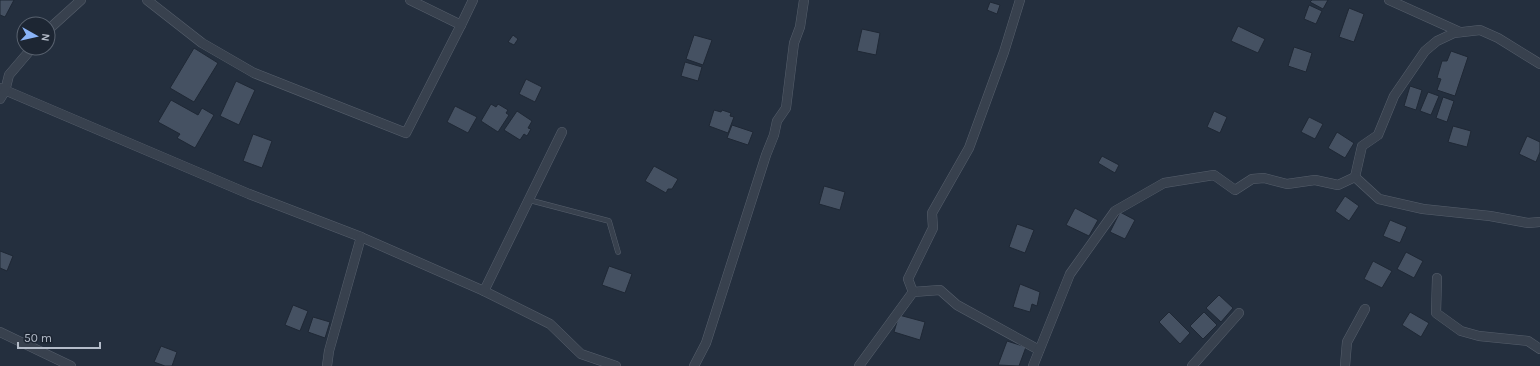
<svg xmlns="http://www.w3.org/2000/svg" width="1540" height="366" viewBox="0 0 1540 366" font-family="Karla,sans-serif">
<rect width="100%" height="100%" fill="#242f3e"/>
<g fill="#455162" stroke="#1f2835">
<polygon points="0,0 14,0 5,17 0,15"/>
<polygon points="1312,0 1328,0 1323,9 1310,2"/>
<polygon points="990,2 1000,5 997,14 987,10"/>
<polygon points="1309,5 1322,11 1316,24 1304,19"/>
<polygon points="1349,8 1364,14 1354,42 1339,37"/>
<polygon points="1238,26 1265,39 1258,53 1231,41"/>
<polygon points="862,29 880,33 876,55 857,51"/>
<polygon points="513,35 518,39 514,45 508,42"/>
<polygon points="694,35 712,40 703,65 686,59"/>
<polygon points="1294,47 1312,53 1306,72 1288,66"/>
<polygon points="194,48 218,63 194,102 170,88"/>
<polygon points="1451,51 1468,57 1455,96 1437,90 1441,79 1437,78 1442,61 1447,61"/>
<polygon points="685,62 702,67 698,81 681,76"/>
<polygon points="526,79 542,87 535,102 519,94"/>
<polygon points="236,81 255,90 239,125 220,116"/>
<polygon points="1410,86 1422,90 1416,110 1404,106"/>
<polygon points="1428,92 1439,96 1431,115 1420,111"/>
<polygon points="1443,97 1454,101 1447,122 1436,118"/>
<polygon points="171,100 198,115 202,108 214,115 195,148 177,138 180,134 158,122"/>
<polygon points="491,104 496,107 498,104 508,110 506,113 509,115 498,132 481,121"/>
<polygon points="455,106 477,117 468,133 447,122"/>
<polygon points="714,110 721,112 722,110 731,113 730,116 734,117 728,133 709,126"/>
<polygon points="517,111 532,121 528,128 531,129 527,136 524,134 520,140 504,130"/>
<polygon points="1214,111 1227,117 1220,133 1207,127"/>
<polygon points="1309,117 1323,124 1315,139 1301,132"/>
<polygon points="732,125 753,132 748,145 727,138"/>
<polygon points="1453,126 1471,131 1467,147 1448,142"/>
<polygon points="1337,132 1354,143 1345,158 1328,148"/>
<polygon points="253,134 272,141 262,168 243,161"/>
<polygon points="1527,136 1540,142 1540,152 1536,162 1519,154"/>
<polygon points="1102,156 1119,165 1115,173 1098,163"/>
<polygon points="654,166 678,179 672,189 668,189 666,193 645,181"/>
<polygon points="824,186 845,192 840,210 819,204"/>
<polygon points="1345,196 1359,206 1349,221 1335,211"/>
<polygon points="1075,208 1098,220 1089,236 1066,225"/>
<polygon points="1120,212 1135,220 1125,239 1110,232"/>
<polygon points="1390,220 1407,227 1400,243 1383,236"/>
<polygon points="1017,224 1034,230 1025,253 1009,247"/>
<polygon points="0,251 13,256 7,271 0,268"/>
<polygon points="1406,252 1423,261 1414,278 1397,269"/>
<polygon points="1373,261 1392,271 1382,288 1364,279"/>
<polygon points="609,266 632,274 625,293 602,285"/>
<polygon points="1020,284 1040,292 1037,306 1032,304 1030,312 1013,307"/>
<polygon points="1219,295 1233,308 1221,322 1206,308"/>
<polygon points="293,305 308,311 300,331 285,325"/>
<polygon points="1169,312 1190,333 1180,344 1159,322"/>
<polygon points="1204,312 1217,325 1203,339 1190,326"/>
<polygon points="1410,312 1429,323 1421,337 1402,325"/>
<polygon points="899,315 925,322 920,340 894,332"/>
<polygon points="313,317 330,322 325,338 308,332"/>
<polygon points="1007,341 1026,347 1019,366 998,365"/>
<polygon points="161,346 177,352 172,366 165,366 154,362"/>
</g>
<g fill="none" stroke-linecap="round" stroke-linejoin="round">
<defs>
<polyline id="service" points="529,200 609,221 618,252"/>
<g id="minor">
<polyline points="147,0 202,43 254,73 406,133 461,25 410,0"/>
<polyline points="1389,0 1460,32"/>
<polyline points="461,25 473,0"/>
<polyline points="48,30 81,0"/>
<polyline points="1540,64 1498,38 1480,30 1454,33 1437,41 1425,51 1394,96 1378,135 1362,146 1355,177 1379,199 1423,209 1490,216 1528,223 1540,222"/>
<polyline points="0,88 249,194 361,237 484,291 550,324 581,354 616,366"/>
<polyline points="0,99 5,91 9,75 32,48"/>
<polyline points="1437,278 1436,313 1461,331 1479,336 1528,341 1540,349"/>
<polyline points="484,291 562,132"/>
<polyline points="913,292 940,290 957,305 1039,350"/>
<polyline points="0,332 71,366"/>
<polyline points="327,366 329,351 361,237"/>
<polyline points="694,366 706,343 766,155 774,135 777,121 786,108 794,43 800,27 804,0"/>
<polyline points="859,366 913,292 908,279 933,228 932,213 969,148 1004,52 1020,0"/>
<polyline points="1033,366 1070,274 1115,211 1164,183 1214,175 1235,190 1252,179 1264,178 1287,184 1315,180 1338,185 1355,177"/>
<polyline points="1192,366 1239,313"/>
<polyline points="1345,366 1347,342 1365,309"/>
</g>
</defs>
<use href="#service" stroke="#565f6c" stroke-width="5.5"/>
<use href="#minor" stroke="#565f6c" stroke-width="10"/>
<use href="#service" stroke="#38414e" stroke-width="4.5"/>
<use href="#minor" stroke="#38414e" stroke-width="9"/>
</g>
<g transform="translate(36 36) rotate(98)"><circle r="19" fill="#1d2633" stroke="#59626f"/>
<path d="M0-3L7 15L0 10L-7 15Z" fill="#8ab4f8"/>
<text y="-6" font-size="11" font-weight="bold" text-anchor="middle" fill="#b4bcc9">N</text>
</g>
<path d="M18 342v6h82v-6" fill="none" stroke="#b4bcc9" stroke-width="2"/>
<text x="24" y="342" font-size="12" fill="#b4bcc9" stroke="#1d2633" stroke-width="3" paint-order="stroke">50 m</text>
</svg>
